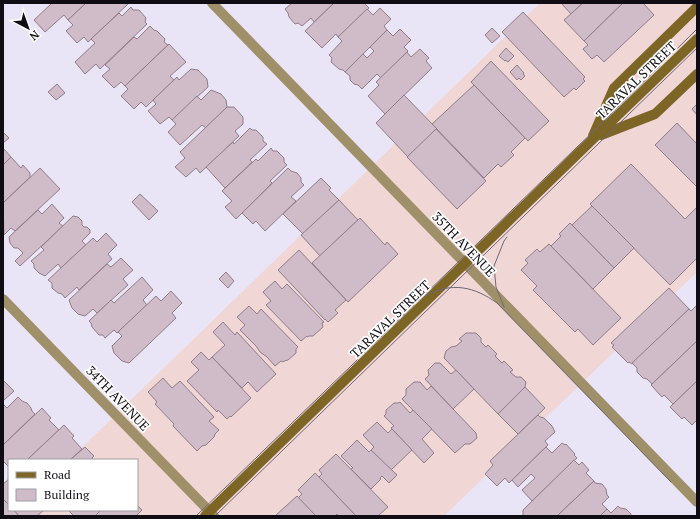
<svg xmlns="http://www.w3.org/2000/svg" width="700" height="519" viewBox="0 0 700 519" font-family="'PT Serif',serif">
<rect width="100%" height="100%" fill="#eae4f7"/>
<polygon fill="#f1d6d6" points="540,3 697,3 697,272 444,516 12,516 18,510 137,510 137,460 69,460"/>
<g fill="#cfbcc8" stroke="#8f7d88">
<polygon points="52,3 86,3 68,20 64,15 45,32 34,20"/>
<polygon points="86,3 127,3 128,4 88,42 84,37 77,43 66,31 73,25 68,20"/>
<polygon points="292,3 334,3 314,22 311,18 302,26 298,23 295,24 289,17 288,13 285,9"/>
<polygon points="334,3 366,3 365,4 369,8 338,37 336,34 322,48 305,31"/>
<polygon points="561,3 583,3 571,14"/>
<polygon points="583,3 623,3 584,41 564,20"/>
<polygon points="623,3 643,3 654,15 604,62 597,55 592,59 583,49 588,45 584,41"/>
<polygon points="131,7 133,10 139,10 146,18 145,22 147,24 100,69 96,64 85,74 75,62 95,43 91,39 119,13 122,16"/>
<polygon points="380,8 391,19 384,26 387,30 345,72 343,70 339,69 331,62 332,58 329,55 342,41 338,37 367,9 373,15"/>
<polygon points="523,12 585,77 583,79 585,81 576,90 574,88 564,97 502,32"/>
<polygon points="150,26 154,30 157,31 165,39 164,42 168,45 125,86 121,82 114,88 102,76 110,69 105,65 134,37 137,39"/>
<polygon points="492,28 500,36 492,43 485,35"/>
<polygon points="400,29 411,40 404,47 408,51 381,78 377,74 362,89 358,85 354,84 350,80 350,76 345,72 363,54 367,58 374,51 370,47 387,30 393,36"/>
<polygon points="169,44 186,62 170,76 174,80 146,107 141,102 134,109 121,96 128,89 125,86"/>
<polygon points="506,48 514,56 508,62 505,60 505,61 499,56"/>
<polygon points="420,49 429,58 426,61 432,68 385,114 368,96 379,85 376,82 407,52 411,57"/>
<polygon points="491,61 549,121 528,141 471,82"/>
<polygon points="517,65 524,73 523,74 525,76 521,80 519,78 517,80 510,72"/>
<polygon points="191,69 198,70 207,79 208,87 172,120 169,117 160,124 148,111 156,104 153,100 177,77 179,80"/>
<polygon points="57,84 65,93 56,100 48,92"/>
<polygon points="474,85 525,138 511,152 514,155 501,167 498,164 484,178 432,124"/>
<polygon points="211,90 221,94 226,100 227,107 206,128 202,125 180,145 168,132 176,124 172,120 197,96 201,100"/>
<polygon points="404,95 437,129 408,157 376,123"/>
<polygon points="697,104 697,115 692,109"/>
<polygon points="227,107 234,107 243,117 243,124 235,131 239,136 200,173 196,168 186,177 175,167 185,158 180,152"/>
<polygon points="677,123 697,144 697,187 655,145"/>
<polygon points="250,128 252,130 256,130 263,137 263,141 267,144 250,160 252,162 225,188 206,167 233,142 234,144"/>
<polygon points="436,129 486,181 457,209 407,157"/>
<polygon points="3,132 9,138 3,143"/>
<polygon points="3,148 11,157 3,165"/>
<polygon points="271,148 273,151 277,151 284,158 284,162 287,165 270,181 272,183 236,219 225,207 232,201 222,191 256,159 258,161"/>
<polygon points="11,157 21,168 23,165 30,173 30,177 3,203 3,165"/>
<polygon points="631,164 685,219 697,207 697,258 670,285 590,204"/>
<polygon points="40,168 60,189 15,231 11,228 4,235 3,203"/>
<polygon points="288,168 291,171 297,173 301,178 301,182 304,185 291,197 296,201 265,231 256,221 253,224 242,213"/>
<polygon points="321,178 331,188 329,190 339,200 303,234 283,214"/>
<polygon points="140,194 158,211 149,220 132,202"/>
<polygon points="339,200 358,220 320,256 301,235"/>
<polygon points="52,204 64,218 59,223 63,226 20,266 15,261 23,253 18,248 14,248 10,243 9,237 38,210 42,214"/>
<polygon points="592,206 634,248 614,268 572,225"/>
<polygon points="73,216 78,217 82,221 82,225 84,227 87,227 90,230 90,233 82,241 86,245 61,268 58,264 45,276 39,273 34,268 34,264 31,261 44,250 41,247"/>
<polygon points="360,218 385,245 387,242 398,254 348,302 312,263"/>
<polygon points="570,223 614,268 593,289 551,246 561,236 559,234"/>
<polygon points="106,233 117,245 108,254 112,259 79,290 77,287 65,298 62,294 58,293 52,288 52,283 48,280 93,238 97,242"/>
<polygon points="549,244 621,318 593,345 578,329 575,332 533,290 537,286 521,270 528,263 525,260 537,249 540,252"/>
<polygon points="299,250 346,300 335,310 338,313 328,322 325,319 325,320 278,270"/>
<polygon points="121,258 133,270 123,279 128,285 97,313 93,309 85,316 78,314 72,308 69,300 107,264 111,267"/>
<polygon points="226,272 234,281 228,288 219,279"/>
<polygon points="142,277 153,290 143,300 147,305 117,333 114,330 105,338 103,335 99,335 92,327 91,323 89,321 111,300 114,303"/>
<polygon points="275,281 282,289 287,284 324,322 322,323 323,327 313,336 309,336 307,337 307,336 301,341 266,305 271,301 263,292"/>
<polygon points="669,288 689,309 632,364 629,362 628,363 612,347 614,345 611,343"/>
<polygon points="171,291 182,303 172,313 176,318 129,363 122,361 114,353 112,346 122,336 118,332 156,296 161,301"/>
<polygon points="697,305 697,341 652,384 647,379 643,378 637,372 637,368 632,363 689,309 691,311"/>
<polygon points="249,306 257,314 261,309 298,347 296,349 296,353 288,360 284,361 283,362 281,361 275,366 267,357 260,352 256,346 240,330 245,325 237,317"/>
<polygon points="223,322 235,335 237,332 276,374 257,392 248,382 242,388 212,357 225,345 213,332"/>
<polygon points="466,333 476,333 481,338 481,342 486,347 488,345 497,354 495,356 502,363 504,361 513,370 510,372 516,377 521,377 526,382 525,387 498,414 444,358 446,351 451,347 456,346 462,341 459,339"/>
<polygon points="697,341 697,381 673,404 664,395 662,397 651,385"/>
<polygon points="201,352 209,360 212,357 251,398 231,417 230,416 227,419 218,410 217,412 187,381 199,370 191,362"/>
<polygon points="435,363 440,363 451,374 456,370 474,389 453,409 425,379 429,375 428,370"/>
<polygon points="163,378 172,388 180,381 214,417 209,421 219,430 215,434 214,437 206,445 202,446 197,451 173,426 174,424 155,404 157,402 148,392"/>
<polygon points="3,380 14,391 3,401"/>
<polygon points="697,381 697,420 692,425 684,417 682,419 670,407"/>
<polygon points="414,382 420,382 427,390 431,386 476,433 477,438 470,444 465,444 455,453 402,399 406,395 406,389"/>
<polygon points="525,387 545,408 518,434 498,414"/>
<polygon points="18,397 22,401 27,403 31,408 32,411 35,414 3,445 3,406 4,405 7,408"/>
<polygon points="400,402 410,413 413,410 432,429 422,439 434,453 424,463 391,428 394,426 384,416 386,414 386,410 394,403 398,403"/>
<polygon points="42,408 51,418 49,420 59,430 27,460 9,460 9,467 3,461 3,445"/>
<polygon points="538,415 540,417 544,418 552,426 555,432 545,441 548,445 509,483 505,478 497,486 485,474 493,465 490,461"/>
<polygon points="377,422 388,433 392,429 412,450 391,470 371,450 374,447 363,435"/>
<polygon points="64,425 74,436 72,438 82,449 70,460 27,460"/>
<polygon points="357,440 369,452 371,450 397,475 389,483 382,476 380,478 381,479 371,489 351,469 353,468 341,456"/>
<polygon points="562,443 565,445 566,444 575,454 574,455 577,458 532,501 522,490 535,478 531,474 518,487 512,480 546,447 552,453"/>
<polygon points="85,447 94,456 92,458 94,460 70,460"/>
<polygon points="336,454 388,507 378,516 356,516 319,477 322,474 319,470"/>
<polygon points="574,460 579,465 582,462 589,470 586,473 594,481 557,516 524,516 523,515 523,510"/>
<polygon points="315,473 319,477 356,516 339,516 337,514 335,516 316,516 298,498 302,494 298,490"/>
<polygon points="9,479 9,505 3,499 3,484"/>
<polygon points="594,481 595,483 602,484 606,489 607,495 609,497 602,504 607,509 600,516 557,516"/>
<polygon points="297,496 316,516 275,516"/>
<polygon points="3,499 9,505 9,510 14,510 19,516 3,516"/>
<polygon points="137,505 142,510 136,516 95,516 101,510 137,510"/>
<polygon points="618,506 620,508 626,509 631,514 631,516 600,516 607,509 611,513"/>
<polygon points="14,510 44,510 37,516 19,516"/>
<polygon points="68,510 101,510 95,516 74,516"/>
</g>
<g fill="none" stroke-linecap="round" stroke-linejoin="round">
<g stroke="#a09069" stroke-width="10">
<polyline points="212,3 697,502"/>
<polyline points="3,299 214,516"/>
</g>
<g stroke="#7d6526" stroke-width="10">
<polyline points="601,135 655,114 697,74"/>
<polyline points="593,136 614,88 697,7"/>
<polyline points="205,516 592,140 697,39"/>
</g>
<g stroke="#6c6874" stroke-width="1">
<path d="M426,296C451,281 475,287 497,303L671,482"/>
<polyline points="504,307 496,287 494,266 504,241 507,237"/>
<polyline points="196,516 576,148 597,128 697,29"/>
<polyline points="215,516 697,48"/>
</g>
</g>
<g text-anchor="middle" stroke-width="3.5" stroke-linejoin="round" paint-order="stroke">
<g font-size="13" fill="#0f0d13" stroke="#fff">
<text transform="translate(636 80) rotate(-44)" y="5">TARAVAL STREET</text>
<text transform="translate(464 244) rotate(46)" y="5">35TH AVENUE</text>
<text transform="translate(390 319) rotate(-44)" y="5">TARAVAL STREET</text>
<text transform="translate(118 398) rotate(46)" y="5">34TH AVENUE</text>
</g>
</g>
<rect width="700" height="519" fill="none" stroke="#0f0d13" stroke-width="8"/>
<rect x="8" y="459" width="130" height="52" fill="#ffffff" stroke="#9f9ea1"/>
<rect x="16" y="472" width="20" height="6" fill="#7d6526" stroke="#9f9ea1"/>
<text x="44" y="479" font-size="12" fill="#0f0d13">Road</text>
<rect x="16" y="489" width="20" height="12" fill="#cfbcc8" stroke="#9f9ea1"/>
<text x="44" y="499" font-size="12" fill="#0f0d13">Building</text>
<g transform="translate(28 28) rotate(139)" stroke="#ffffff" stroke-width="3" paint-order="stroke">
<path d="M0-3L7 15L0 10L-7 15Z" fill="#0f0d13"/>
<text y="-6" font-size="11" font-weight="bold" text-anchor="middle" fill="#0f0d13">N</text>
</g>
</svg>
